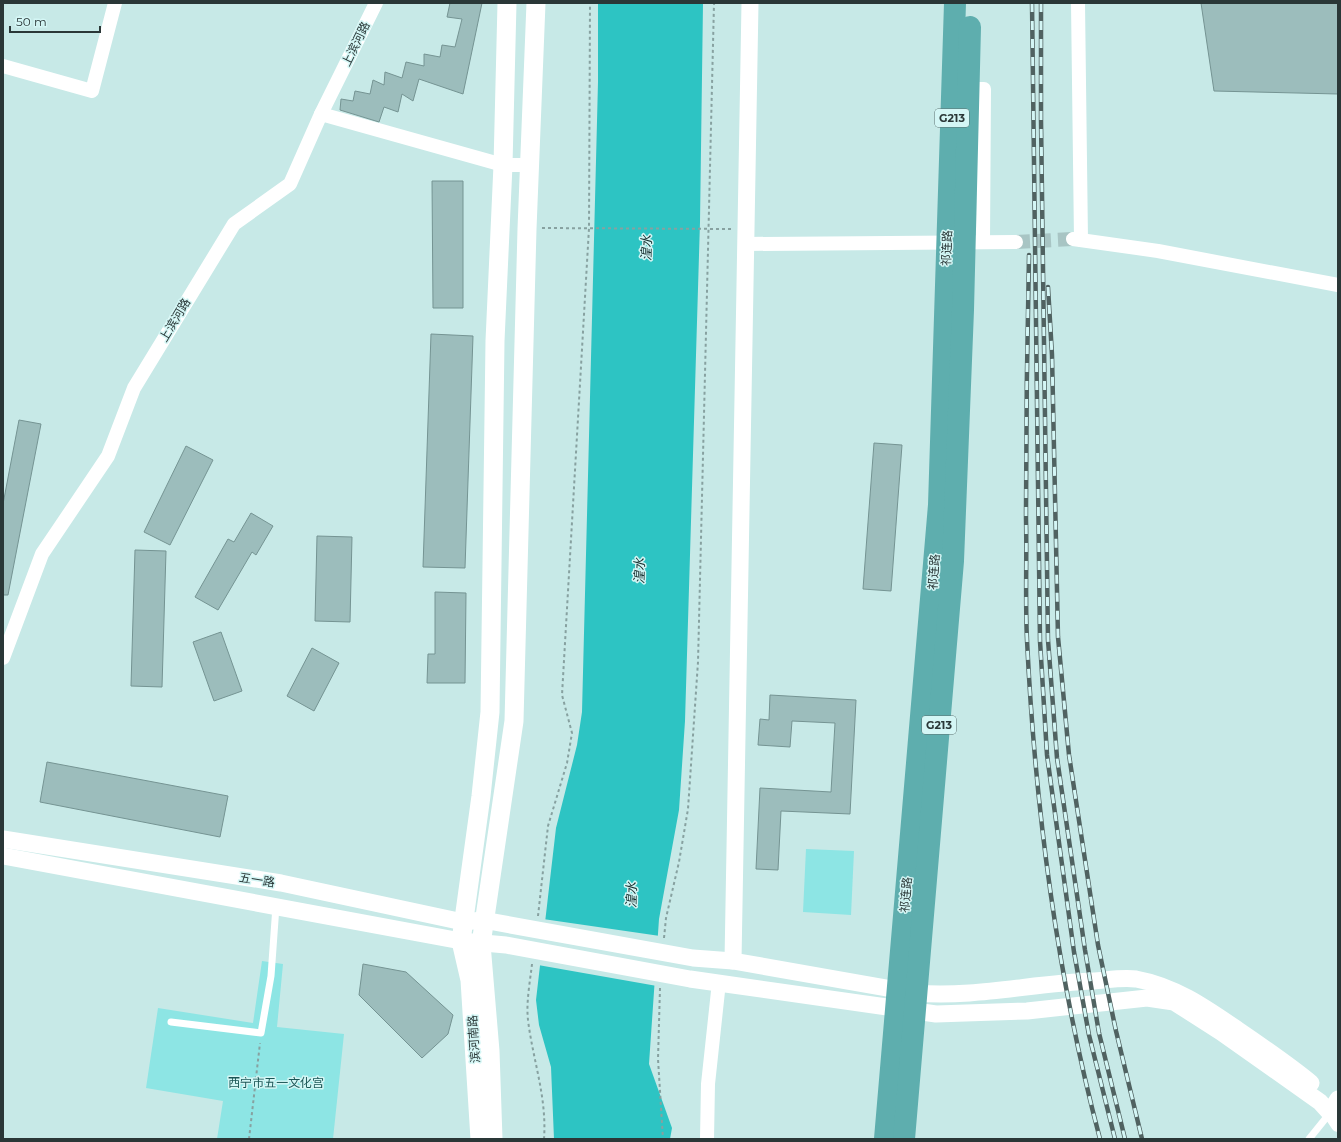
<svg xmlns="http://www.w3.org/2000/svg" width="1341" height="1142" viewBox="0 0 1341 1142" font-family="Montserrat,'Noto Sans SC',sans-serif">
<rect width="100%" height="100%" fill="#c7e9e7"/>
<g fill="#8de5e4">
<polygon points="806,849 854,851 851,915 803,912"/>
<polygon points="262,961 283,964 277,1027 344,1034 333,1139 217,1139 223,1101 146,1088 158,1008 253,1023"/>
</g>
<polygon fill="#2dc4c3" points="598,3 703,3 700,222 685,721 679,810 659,919 649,1064 672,1128 670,1139 554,1139 551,1067 539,1025 536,1000 556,828 577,745 582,712 598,82"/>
<polygon fill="#c7e9e7" points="543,919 660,936 657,986 538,965"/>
<g fill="#9cbdbc" stroke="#759493">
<polygon points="450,3 482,3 463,94 419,79 413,101 402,94 398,112 384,107 379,122 340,110 341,99 353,101 355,91 370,94 373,80 384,85 385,72 402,78 406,62 424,66 424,54 440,57 442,45 455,47 462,19 447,17"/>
<polygon points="1201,3 1338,3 1338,94 1214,91"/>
<polygon points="432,181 463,181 463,308 433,308"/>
<polygon points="431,334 473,336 465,568 423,567"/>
<polygon points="19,420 41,424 8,595 3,595 3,504"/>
<polygon points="874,443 902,445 891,591 863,589"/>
<polygon points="186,446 213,460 170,545 144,532"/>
<polygon points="251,513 273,526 256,555 252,552 218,610 195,597 228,539 234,542"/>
<polygon points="317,536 352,537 350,622 315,621"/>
<polygon points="135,550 166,551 162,687 131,686"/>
<polygon points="435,592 466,593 465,683 427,683 428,654 435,654"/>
<polygon points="221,632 242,691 214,701 193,642"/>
<polygon points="312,648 339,663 314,711 287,696"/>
<polygon points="770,695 856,700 850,814 781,811 778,870 756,869 760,788 831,792 835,723 792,721 790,747 758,745 760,719 769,720"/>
<polygon points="47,762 228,796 220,837 40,802"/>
<polygon points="363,964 406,972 453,1015 448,1034 422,1058 359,995"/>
</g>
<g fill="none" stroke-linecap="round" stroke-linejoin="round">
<polyline stroke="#a8c5c4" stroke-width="14" stroke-dasharray="14 7" stroke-linecap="butt" points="1016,242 1073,239"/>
<g stroke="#87a1a0" stroke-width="2" stroke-dasharray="3 3" stroke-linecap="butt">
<polyline points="542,228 732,229"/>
<polyline points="538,916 548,826 567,763 572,733 562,695 589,228 590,3"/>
<polyline points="664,938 666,918 679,862 688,809 698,662 714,3"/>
<path d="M532,964C530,982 526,1002 528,1020C533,1061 547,1097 544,1139"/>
<polyline points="660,988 658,1059 663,1139"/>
<polyline points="249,1139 260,1043"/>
</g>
<g stroke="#fff" stroke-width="7">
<polyline points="171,1022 261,1033 271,976 276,906"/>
<polyline points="1309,1139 1330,1113"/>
</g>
<g stroke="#fff" stroke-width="14">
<polyline points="1078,3 1081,240"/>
<polyline points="3,66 92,91 115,3"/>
<polyline points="969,89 984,89 983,241"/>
<polyline points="321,114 503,165 530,165"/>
<polyline points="1073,239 1158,251 1338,285"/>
<polyline points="746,244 1016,242"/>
<polyline points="3,658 42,554 108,456 134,388 234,224 290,184 321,114 376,3"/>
<polyline points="1330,1113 1338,1125"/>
<polyline points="707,1139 708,1084 719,982"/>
</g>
<g stroke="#fff" stroke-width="17">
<path d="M3,839L281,883L463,922L483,920L693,958L733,961L915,993C975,998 1034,983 1093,981C1107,980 1123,977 1136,979C1175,986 1206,1008 1238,1030C1263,1047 1288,1064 1311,1083"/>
<polyline points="3,856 461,941 506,945 690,979 936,1014 1027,1011 1147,998 1174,1002 1221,1032 1320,1102 1330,1113 1338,1099"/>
<polyline points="733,961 750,3"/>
</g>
<g stroke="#fff" stroke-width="19">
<polyline points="480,1139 470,980 461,941 481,796 490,712 495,341 503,165 507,3"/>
<polyline points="493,1139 490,1051 481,944 514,721 527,229 536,3"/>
</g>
<g stroke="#5eaeae" stroke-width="22">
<polyline points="885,1139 939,505 955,3"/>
<polyline points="904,1139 953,561 963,310 970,27"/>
</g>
<defs>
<g id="rail">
<polyline points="1032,3 1040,641 1047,755 1074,952 1089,1035 1115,1139"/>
<polyline points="1041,3 1041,120 1048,640 1057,758 1085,950 1099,1033 1125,1139"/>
<path d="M1029,255C1027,343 1026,431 1026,519C1027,559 1025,600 1027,640C1035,807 1057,977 1100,1139"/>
<polyline points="1048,287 1052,355 1058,637 1069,755 1098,945 1116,1031 1142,1139"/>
</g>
</defs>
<use href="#rail" stroke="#506261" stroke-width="4.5"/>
<use href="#rail" stroke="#d4f6f5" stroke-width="3" stroke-dasharray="9" stroke-linecap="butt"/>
</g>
<g text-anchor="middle" stroke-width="3" stroke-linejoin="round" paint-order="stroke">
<g fill="#d4f6f5" stroke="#5d7070" stroke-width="1">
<rect x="935" y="109" width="34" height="18" rx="3"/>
<rect x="922" y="716" width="34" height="18" rx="3"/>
</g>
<g font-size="11" font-weight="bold" fill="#2a3737">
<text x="952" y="122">G213</text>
<text x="939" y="729">G213</text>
</g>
<g font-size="12" fill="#2a3737" stroke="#d4f6f5">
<text transform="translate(356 44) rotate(-64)" y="4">上滨河路</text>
<text transform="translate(947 248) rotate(-88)" y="4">祁连路</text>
<text transform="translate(175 320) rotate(-59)" y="4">上滨河路</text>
<text transform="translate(934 572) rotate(-86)" y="4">祁连路</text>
<text transform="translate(257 880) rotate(9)" y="4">五一路</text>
<text transform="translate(906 895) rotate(-85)" y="4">祁连路</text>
<text transform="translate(474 1039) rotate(-94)" y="4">滨河南路</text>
</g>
<g font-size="12" fill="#1a5555" stroke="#d4f6f5">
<text x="276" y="1087">西宁市五一文化宫</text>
</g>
<g font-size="13" font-style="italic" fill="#193030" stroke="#d4f6f5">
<text transform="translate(646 248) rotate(-89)" y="5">湟水</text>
<text transform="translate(639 571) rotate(-89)" y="5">湟水</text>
<text transform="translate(631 895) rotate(-89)" y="5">湟水</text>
</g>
</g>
<rect width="1341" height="1142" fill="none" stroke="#2a3737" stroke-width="8"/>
<path d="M10 26v6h90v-6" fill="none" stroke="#2a3737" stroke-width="2"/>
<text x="16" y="26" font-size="12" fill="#2a3737" stroke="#d4f6f5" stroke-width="3" paint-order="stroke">50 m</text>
</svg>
